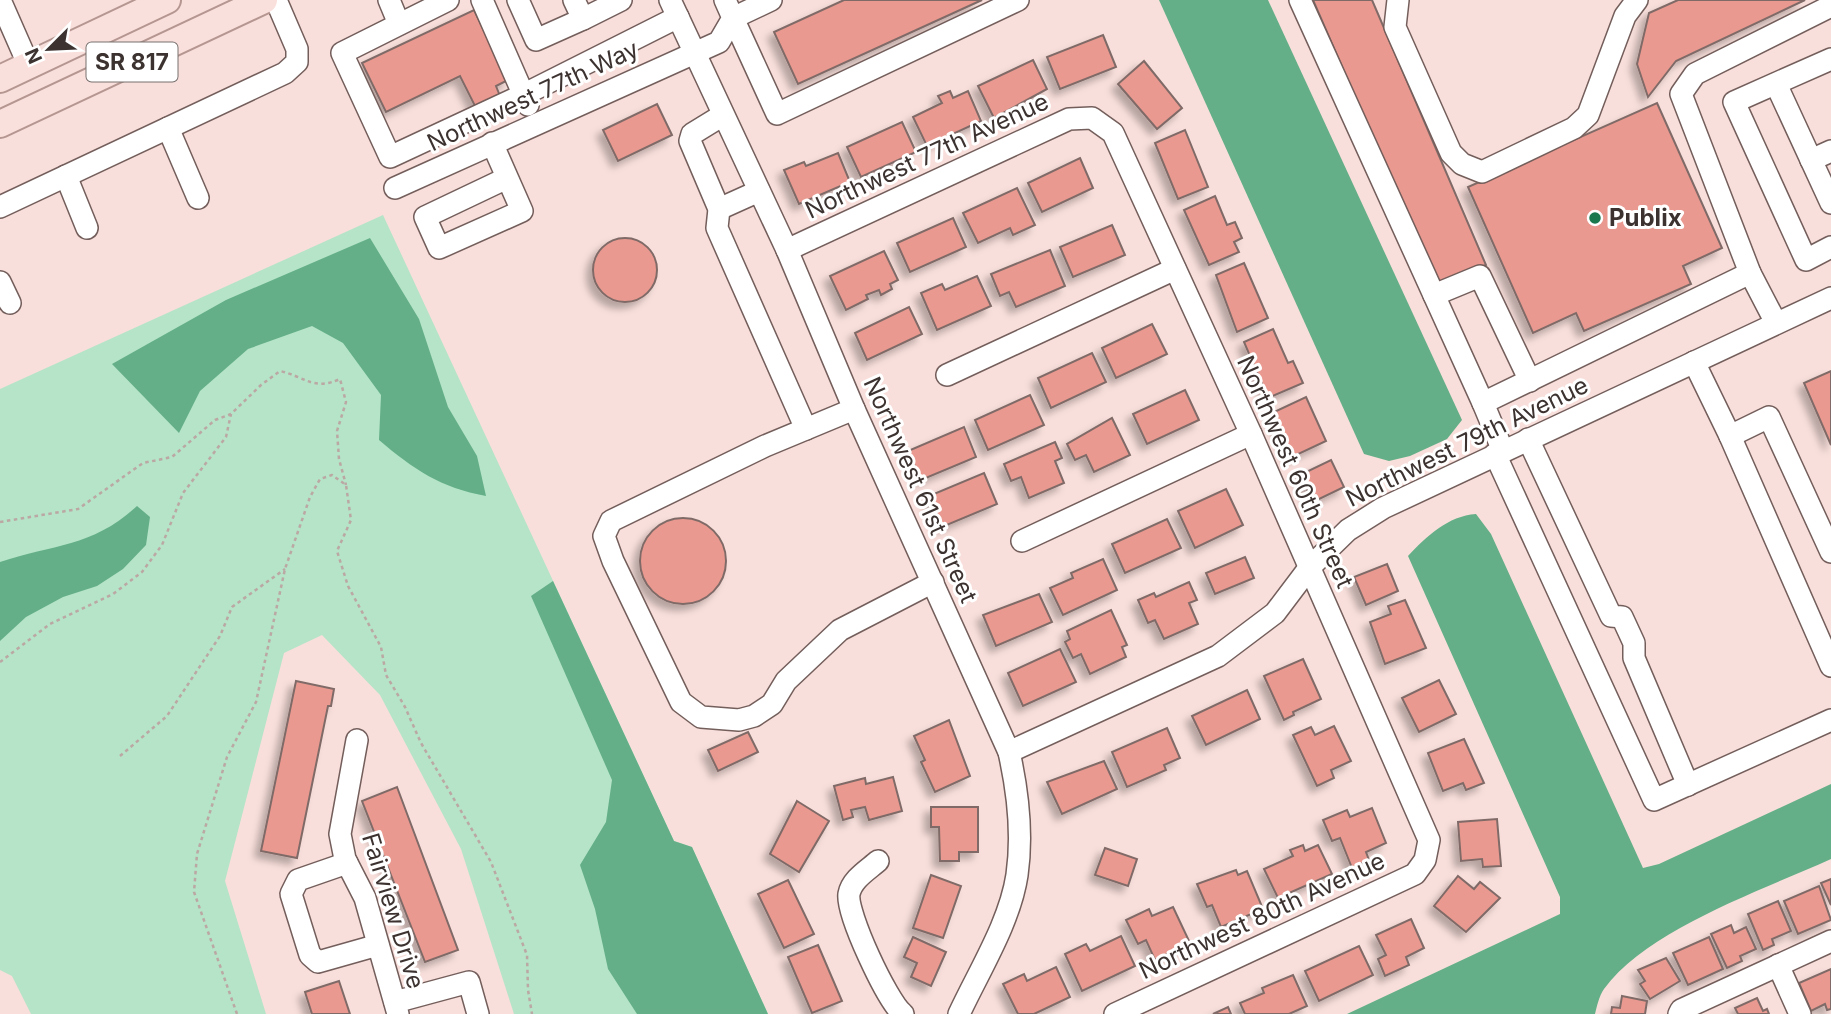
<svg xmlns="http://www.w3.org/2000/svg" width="1831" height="1014" viewBox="0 0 1831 1014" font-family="Inter,sans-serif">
<defs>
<filter id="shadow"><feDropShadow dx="-6" dy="6" stdDeviation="3.5" flood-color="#0004"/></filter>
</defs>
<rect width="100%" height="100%" fill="#f8dfdb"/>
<polygon fill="#b5e4c8" points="383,215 674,841 692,847 768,1014 514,1014 461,849 380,695 322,635 284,653 225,881 266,1014 31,1014 12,976 0,970 0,389"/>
<g fill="#64af87">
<polygon points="1159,0 1268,0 1462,420 1447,439 1410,456 1389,461 1364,454"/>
<path d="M370,238L419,319L448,407L477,456L486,496C441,488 413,469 379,440L381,395L343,343L312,326L248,349L200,391L179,433L112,364L226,300Z"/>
<path d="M137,506L150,517L146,545L123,569L97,586L63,597L26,617L0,641V562C54,544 93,547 137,506Z"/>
<path d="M1476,514L1491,534L1643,868L1659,864L1831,784V859C1763,890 1648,929 1604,989C1599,996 1597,1006 1595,1014H1347L1560,914V897L1408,556C1427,536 1448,516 1476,514Z"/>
<polygon points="553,581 674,841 692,847 768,1014 637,1014 608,969 595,909 580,865 606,822 612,780 531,596"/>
</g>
<g fill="#e9998f" stroke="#806b68" stroke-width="2" filter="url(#shadow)">
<polygon points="844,0 982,0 798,84 774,32"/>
<polygon points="1313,0 1372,0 1486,265 1437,286"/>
<polygon points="1678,0 1805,0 1676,61 1648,97 1637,64 1649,13"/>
<polygon points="474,10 508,80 496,86 500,96 476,108 460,76 386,112 362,63"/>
<polygon points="1103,35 1116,67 1060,89 1047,57"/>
<polygon points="1033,60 1047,89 994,118 978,86"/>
<polygon points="1144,61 1182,108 1157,129 1118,84"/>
<polygon points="950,91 953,98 968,91 981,121 927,146 913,117 942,103 938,96"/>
<polygon points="1657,103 1722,248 1683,266 1691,284 1584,331 1576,313 1533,333 1468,187"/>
<polygon points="657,104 672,135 618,161 603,130"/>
<polygon points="902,122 916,152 861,177 847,147"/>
<polygon points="1185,130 1208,187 1178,199 1155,143"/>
<polygon points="838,153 850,182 799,204 784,170 804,162 806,166"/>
<polygon points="1080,158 1093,188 1042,212 1028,183"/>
<polygon points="1017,188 1035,225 1013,235 1010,228 978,243 963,213"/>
<polygon points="1215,196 1227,225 1235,222 1242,238 1234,242 1239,252 1209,265 1184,210"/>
<polygon points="953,218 966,247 910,272 897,243"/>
<polygon points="1112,225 1125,255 1073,277 1060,247"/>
<circle cx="625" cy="270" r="32"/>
<polygon points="1050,250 1065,286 1016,307 1009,292 1000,296 991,274"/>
<polygon points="884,251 898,280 890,284 892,289 881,295 879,290 866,295 868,299 846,310 830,276"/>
<polygon points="1244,263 1268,318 1237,332 1216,275"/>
<polygon points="977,276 991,306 937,330 921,293 942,284 945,290"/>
<polygon points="909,307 922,334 867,360 855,333"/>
<polygon points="1152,324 1167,354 1116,378 1102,348"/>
<polygon points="1273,329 1288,363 1293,361 1303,383 1268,398 1244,342"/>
<polygon points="1092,353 1106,382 1051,408 1038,378"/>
<polygon points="1831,371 1831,445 1804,383"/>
<polygon points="1185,390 1199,420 1147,444 1133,414"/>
<polygon points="1030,395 1044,425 988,450 975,420"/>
<polygon points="1306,397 1326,441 1292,457 1272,413"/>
<polygon points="1112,418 1130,455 1094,472 1086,455 1075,460 1067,444"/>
<polygon points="964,427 976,457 921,480 908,451"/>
<polygon points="1055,442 1062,458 1055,461 1064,483 1029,498 1021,477 1011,481 1004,464"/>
<polygon points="1331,460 1344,487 1313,502 1300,475"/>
<polygon points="984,473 997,504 942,527 929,496"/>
<polygon points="1226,489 1243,525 1195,548 1178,511"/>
<circle cx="683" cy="561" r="43"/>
<polygon points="1167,519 1181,548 1125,573 1112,544"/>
<polygon points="1245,557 1254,578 1215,594 1206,573"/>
<polygon points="1103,559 1117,590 1063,615 1050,588 1073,578 1071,573"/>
<polygon points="1387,564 1398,591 1366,605 1354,577"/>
<polygon points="1189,582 1197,600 1189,603 1198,624 1164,639 1155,620 1148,623 1138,600 1154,593 1156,597"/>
<polygon points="1039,594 1052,622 996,646 983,615"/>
<polygon points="1405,600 1426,648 1385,664 1370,622 1391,614 1388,606"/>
<polygon points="1111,610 1127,645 1122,647 1126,657 1090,674 1081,654 1073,658 1065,642 1070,639 1067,631"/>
<polygon points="1060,649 1076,682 1023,706 1008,673"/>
<polygon points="1303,659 1321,699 1293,712 1294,715 1284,720 1264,676"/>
<polygon points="1439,680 1456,714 1419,732 1402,698"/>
<polygon points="296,681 334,689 331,706 328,706 297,858 261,851"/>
<polygon points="1247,690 1260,719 1206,745 1192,716"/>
<polygon points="949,720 970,776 935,792 921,762 925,760 914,736"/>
<polygon points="1334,726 1351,761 1331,770 1334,778 1317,786 1293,735 1311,727 1315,735"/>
<polygon points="1167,728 1180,758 1164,765 1166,770 1127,787 1112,752"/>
<polygon points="748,732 758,752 718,771 708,750"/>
<polygon points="1464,739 1484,783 1466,790 1463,783 1443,791 1428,753"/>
<polygon points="1104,761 1117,789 1062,814 1047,782"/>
<polygon points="893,777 902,811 869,820 865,807 851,810 853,817 843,820 834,786 865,778 866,784"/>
<polygon points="397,787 458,950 425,962 362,801"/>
<polygon points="797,801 829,821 799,872 770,854"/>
<polygon points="931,807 978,807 978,852 959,852 959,861 940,861 939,827 931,827"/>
<polygon points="1372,808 1386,843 1366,852 1369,860 1352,868 1340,838 1332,841 1323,820 1347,810 1350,817"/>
<polygon points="1497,819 1501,866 1483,867 1482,859 1461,861 1458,822"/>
<polygon points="1303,845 1305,851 1318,845 1332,874 1278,898 1264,869 1293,856 1290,850"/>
<polygon points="1105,848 1137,859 1128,886 1095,875"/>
<polygon points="1236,870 1238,875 1247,871 1263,909 1221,927 1212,905 1207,907 1197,884"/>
<polygon points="931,875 961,886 943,938 913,928"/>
<polygon points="1458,876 1474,889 1480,882 1500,898 1466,932 1434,906"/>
<polygon points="1831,879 1831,905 1821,883"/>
<polygon points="788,880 814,934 784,948 758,894"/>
<polygon points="1819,886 1831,920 1798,934 1784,901"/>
<polygon points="1778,901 1791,931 1772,939 1774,945 1763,950 1748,914"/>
<polygon points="1173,907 1190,943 1155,960 1146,940 1138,944 1126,920 1149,909 1152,916"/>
<polygon points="1411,919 1424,948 1406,957 1409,965 1385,976 1378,959 1386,955 1376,935"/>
<polygon points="1731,925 1734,933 1746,927 1756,949 1740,956 1742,961 1727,968 1711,934"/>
<polygon points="1121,936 1135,966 1082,991 1065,954 1086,944 1090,951"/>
<polygon points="913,937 946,952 931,986 911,977 917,963 904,957"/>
<polygon points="1709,937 1723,969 1688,985 1673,953"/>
<polygon points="818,945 842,1001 812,1013 788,957"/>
<polygon points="1359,946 1373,975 1319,1001 1305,971"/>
<polygon points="1666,958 1680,981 1650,999 1640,984 1645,981 1638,970"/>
<polygon points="1056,967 1070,997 1034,1014 1018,1014 1003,984 1024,974 1027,981"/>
<polygon points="1831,969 1831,1009 1827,1010 1825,1004 1811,1011 1799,983"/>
<polygon points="1293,975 1307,1006 1289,1014 1245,1014 1240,1003 1264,993 1262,988"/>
<polygon points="339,981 350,1014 312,1014 305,992"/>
<polygon points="1622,996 1647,1001 1645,1014 1611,1014 1612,1007 1620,1008"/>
<polygon points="1757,998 1763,1011 1767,1009 1769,1014 1738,1014 1735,1008"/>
<polygon points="1228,1007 1231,1014 1213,1014"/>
</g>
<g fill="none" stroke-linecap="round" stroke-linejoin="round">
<defs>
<g id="minor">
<polyline points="0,0 29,66"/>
<polyline points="389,0 399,24"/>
<polyline points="448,0 342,53 390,157 523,95 678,17"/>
<polyline points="482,0 528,105"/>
<polyline points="518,0 536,40 583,19"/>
<polyline points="574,0 583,19 621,0"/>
<path d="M670,0L787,250L854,409L1009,752C1018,792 1023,833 1017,875C1010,922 979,971 959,1014"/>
<polyline points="771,0 733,18 777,114 1018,0"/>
<polyline points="1300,0 1483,403"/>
<polyline points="1398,0 1395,27 1451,153 1462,164 1482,172 1574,128 1588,115 1625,16 1637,0"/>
<polyline points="1831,59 1734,102 1806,260 1831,247"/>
<polyline points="1776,84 1831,203"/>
<polyline points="723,115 692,134 690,141 719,209 717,228 806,429"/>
<polyline points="168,128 198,198"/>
<polyline points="492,143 522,211 439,248 425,217 507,178"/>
<polyline points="1811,160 1831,151"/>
<polyline points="66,176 87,228"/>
<polyline points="395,188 719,42 733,18 725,0"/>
<polyline points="0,207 285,73 297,62 297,49 276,0"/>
<polyline points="719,209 759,191"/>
<polyline points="787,250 1069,119 1092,118 1113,133 1251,434 1429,840 1425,860 1415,874 1115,1014"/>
<polyline points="1750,273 1681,94 1695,74 1831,6"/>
<polyline points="0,282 10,303"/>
<polyline points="1434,295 1480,276 1530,381"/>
<polyline points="1694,362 1730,436 1769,417 1831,552"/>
<polyline points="947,375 1175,269"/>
<polyline points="854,409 765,446 611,521 604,536 613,561 681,702 701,717 739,720 754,716 772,704 786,681 840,630 933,582"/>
<polyline points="1730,436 1831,666"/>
<polyline points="1528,439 1611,616 1622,617 1634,643 1634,658 1688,785"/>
<polyline points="1503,451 1483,403 1750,273 1776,323"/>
<polyline points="1495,454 1654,800 1831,720"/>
<polyline points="1022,541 1251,434"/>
<polyline points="357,740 340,834 345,859 365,898 398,1014"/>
<polyline points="1009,752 1218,656 1275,613 1309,568 1348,530 1383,508 1831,298"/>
<path d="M878,861C868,870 852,879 849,894C846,913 887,1001 903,1014"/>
<polyline points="347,863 298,880 291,894 310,955 318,962 378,945"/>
<polyline points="1778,965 1800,1014"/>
<polyline points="395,1002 469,982 478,1014"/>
<polyline points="1679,1014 1681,1010 1831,941"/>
</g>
<g id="major">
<polyline points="0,79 167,0"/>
<polyline points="0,124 264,0"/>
</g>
</defs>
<use href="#minor" stroke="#735e5b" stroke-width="24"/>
<use href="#major" stroke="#b59691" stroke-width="30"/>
<g stroke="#bba7a4" stroke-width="2.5" stroke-dasharray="3.5 3.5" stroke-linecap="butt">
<path d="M0,522L78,509L143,463L172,457L215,420L231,414L261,385L280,371C306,377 313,391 340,379L346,402L337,431L339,459L346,485"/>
<polyline points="0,662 50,624 113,594 142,572 162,545 183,493 226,437 231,414"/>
<polyline points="120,756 167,716 220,636 232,607 285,569"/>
<polyline points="237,1014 194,892 197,854 227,757 256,702 285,569 310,497 320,479 332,475 346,485 351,520 337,551 348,586 381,647 386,675 405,707 421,743 491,862 527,955 528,990 532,1014"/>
</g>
<use href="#minor" stroke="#fff" stroke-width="21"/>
<use href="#major" stroke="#fae0dc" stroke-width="26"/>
</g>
<circle fill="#19784e" stroke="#fff" stroke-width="2.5" cx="1595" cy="218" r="7"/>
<g text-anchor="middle" stroke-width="6" stroke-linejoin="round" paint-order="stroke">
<rect fill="#fff" stroke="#76706f" stroke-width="2" x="86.5" y="42.5" width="91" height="39" rx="5"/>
<g font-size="23" font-weight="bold" fill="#3c3331">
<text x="132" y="70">SR 817</text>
</g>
<g font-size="24" fill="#3c3331" stroke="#fff">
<text transform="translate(533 96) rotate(-25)" y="8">Northwest 77th Way</text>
<text transform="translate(927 156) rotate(-25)" y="8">Northwest 77th Avenue</text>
<text transform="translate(1467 442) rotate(-26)" y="8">Northwest 79th Avenue</text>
<text transform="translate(1295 472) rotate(66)" y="8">Northwest 60th Street</text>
<text transform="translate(920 490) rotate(66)" y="8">Northwest 61st Street</text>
<text transform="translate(393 911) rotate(73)" y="8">Fairview Drive</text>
<text transform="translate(1262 916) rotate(-25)" y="8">Northwest 80th Avenue</text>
</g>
<g font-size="24" font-weight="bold" fill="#3c3331" stroke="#fff" text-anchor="start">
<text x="1609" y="226">Publix</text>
</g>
</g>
<g transform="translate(49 49) rotate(246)" stroke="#ffffff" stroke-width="5" paint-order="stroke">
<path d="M0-5L12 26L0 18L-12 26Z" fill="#3c3331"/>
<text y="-10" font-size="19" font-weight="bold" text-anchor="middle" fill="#3c3331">N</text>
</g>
</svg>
